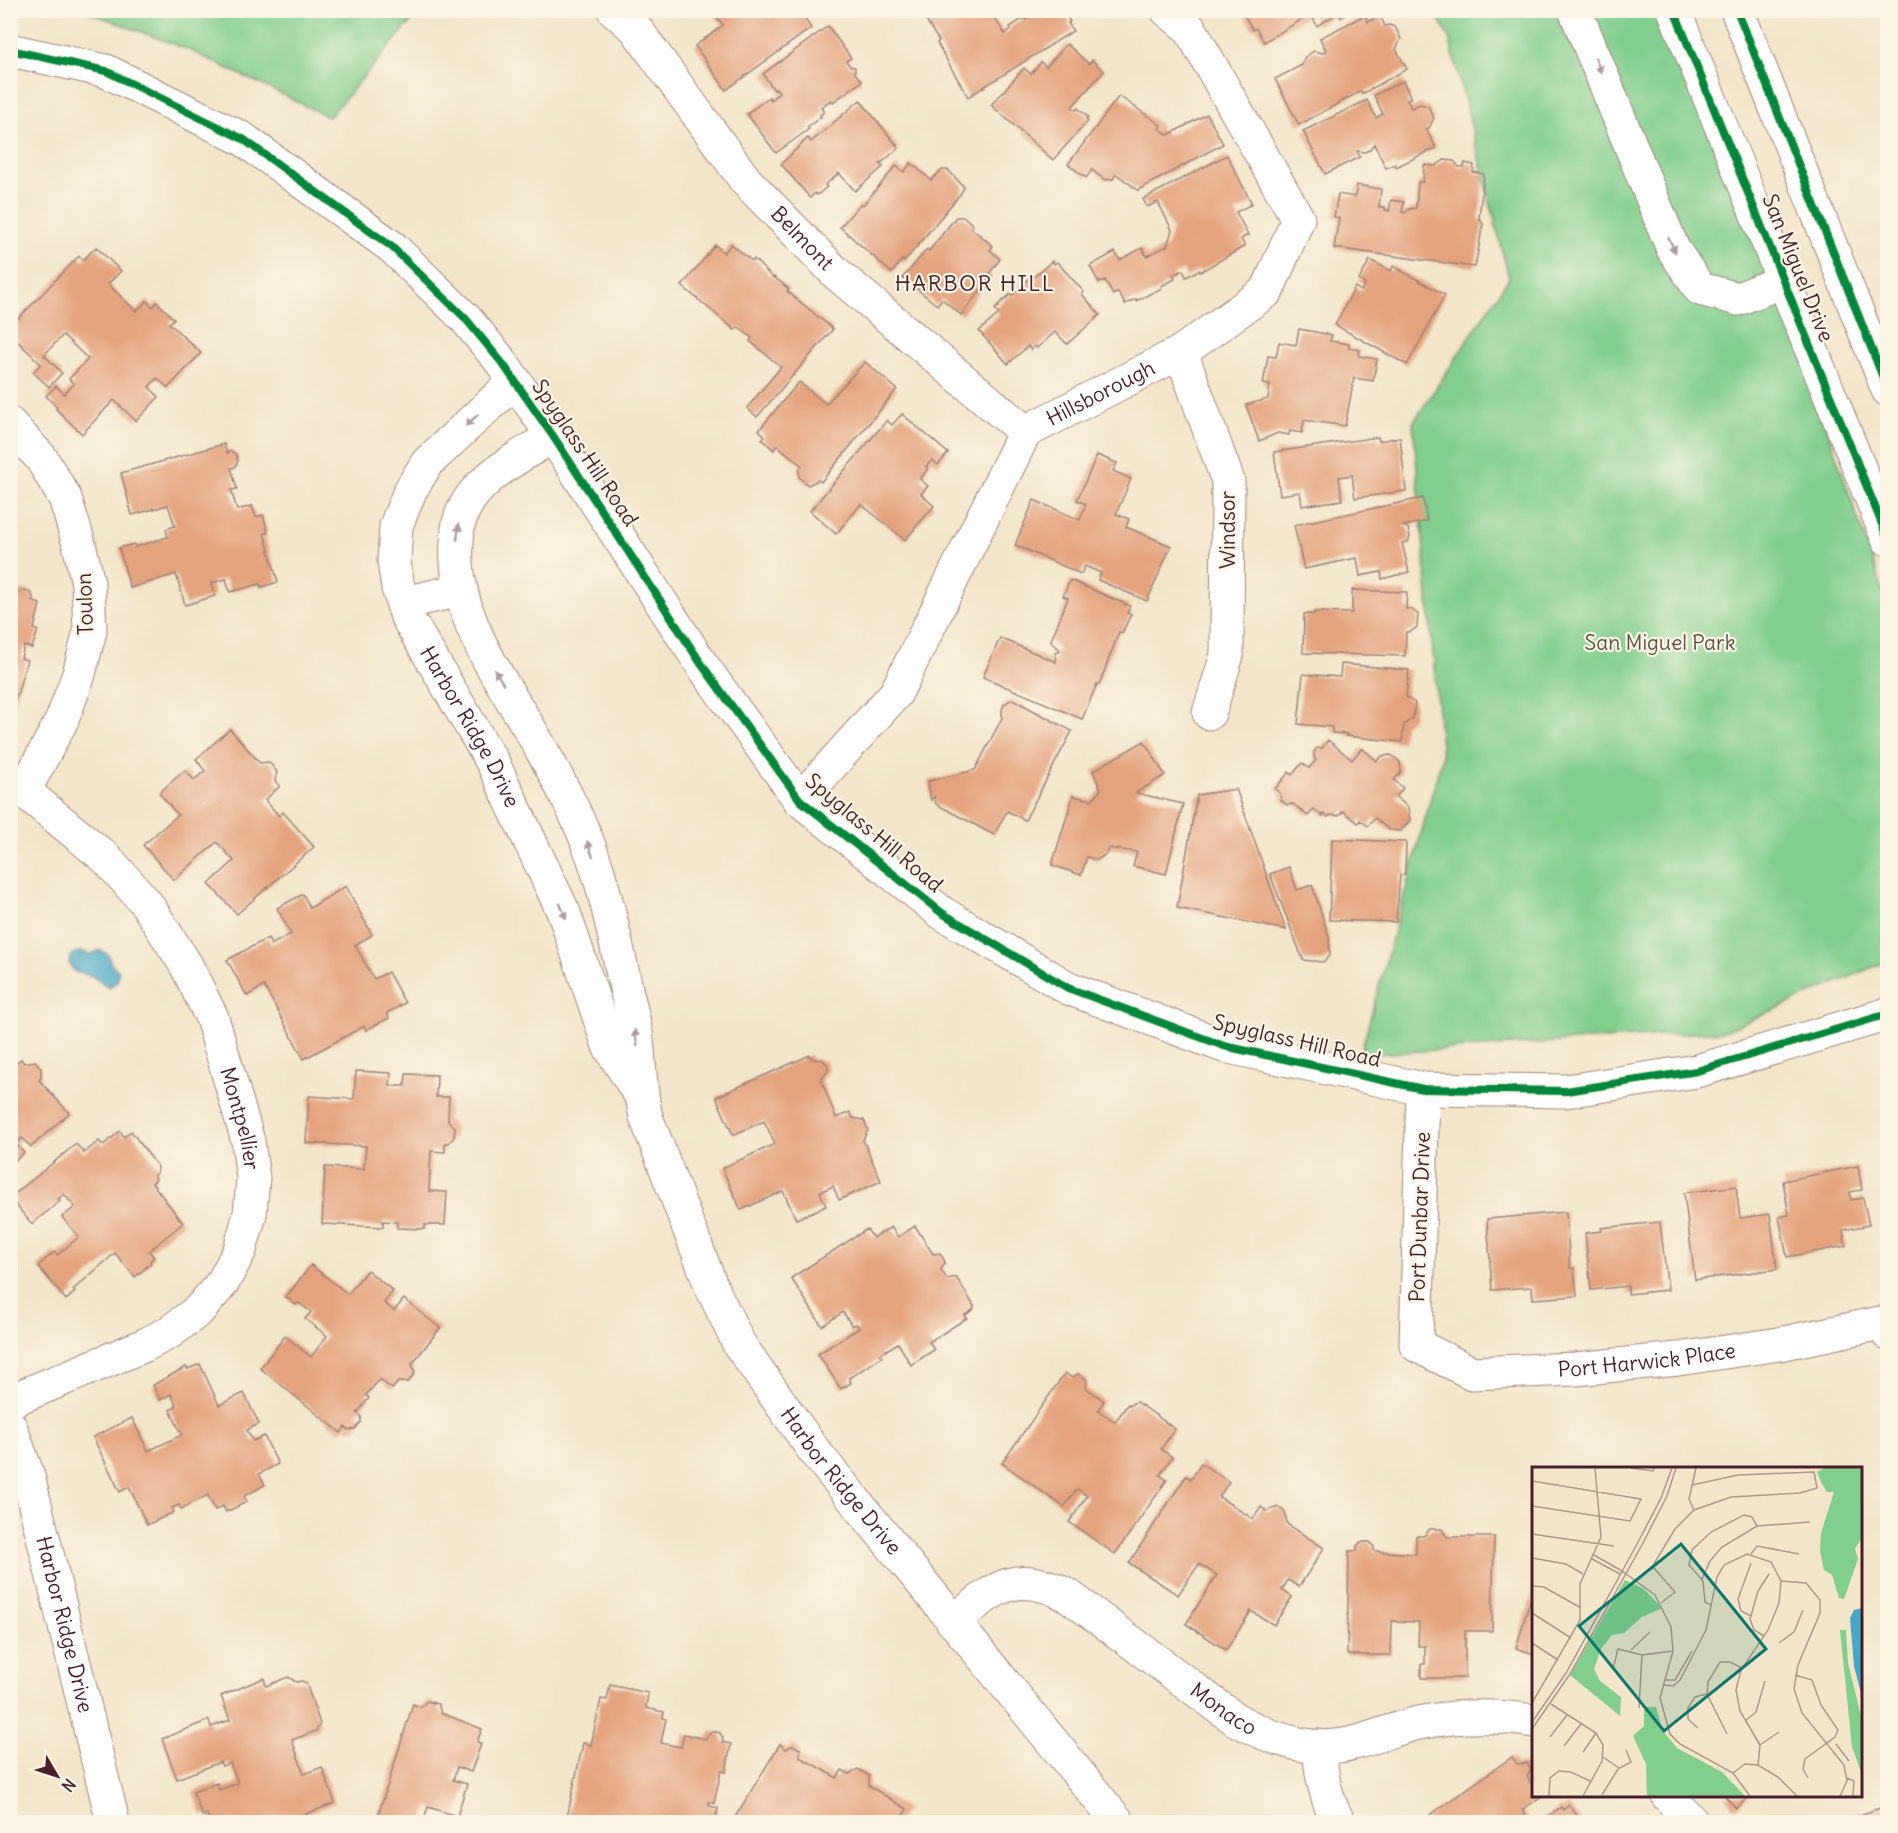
<svg xmlns="http://www.w3.org/2000/svg" width="1898" height="1833" viewBox="0 0 1898 1833" font-family="Delius,sans-serif">
<rect width="100%" height="100%" fill="#fcf5e5"/>
<filter id="ink" filterUnits="userSpaceOnUse"><feTurbulence type="fractalNoise" baseFrequency=".0167" numOctaves="2"/><feDisplacementMap in="SourceGraphic" scale="12" xChannelSelector="R" yChannelSelector="G"/><feConvolveMatrix kernelMatrix="1 2 1 2 8 2 1 2 1" color-interpolation-filters="sRGB"/></filter>
<filter id="wash" filterUnits="userSpaceOnUse"><feTurbulence type="fractalNoise" baseFrequency=".008" numOctaves="4" result="noise"/><feDisplacementMap in="SourceGraphic" scale="24" xChannelSelector="R" yChannelSelector="G"/><feGaussianBlur stdDeviation="1.35" result="paint"/><feColorMatrix in="noise" values="0 0 0 0 0 0 0 0 0 0 0 0 0 0 0 0 0 1.4 0 .05"/><feComposite in="paint" operator="in"/></filter>
<g filter="url(#wash)">
<rect width="100%" height="100%" fill="#f2e5c9"/>
<g fill="#81ce8d" stroke="#66765c" stroke-width="1.5">
<polygon points="85,11 420,11 329,117 187,49"/>
<polygon points="1434,11 1664,11 1793,331 1887,603 1887,961 1725,1031 1360,1055 1442,758 1413,423 1509,278 1449,37"/>
</g>
<path fill="#47a8c6" stroke="#486478" stroke-width="1.5" d="M99,950L108,954L111,964L119,971L117,982L109,987L92,976L75,972L69,963C70,950 82,949 91,955Z"/>
<g id="blocks">
<g fill="#e4a37e">
<polygon points="721,10 799,10 811,28 726,90 695,46 723,25 715,15"/>
<polygon points="926,10 989,10 1005,34 1011,29 1010,27 1024,18 1026,20 1034,15 1035,17 1045,10 1063,10 1070,22 1068,23 1073,31 968,97 937,43 939,41 923,16"/>
<polygon points="1241,10 1353,10 1341,18 1338,13 1317,26 1311,14 1264,42 1256,28 1253,30"/>
<polygon points="1365,15 1368,22 1380,16 1385,26 1389,25 1395,27 1401,39 1396,49 1407,69 1362,94 1361,91 1299,125 1275,79 1302,65 1305,57 1314,51 1322,53 1326,51 1320,38"/>
<polygon points="828,26 851,58 846,61 850,66 855,67 855,73 862,81 833,102 831,100 821,107 824,112 820,115 821,117 807,127 809,129 776,153 747,114 769,97 771,100 779,92 776,88 774,90 763,74"/>
<polygon points="1067,44 1089,64 1092,60 1104,71 1072,107 1076,110 1078,108 1088,117 1086,119 1088,121 1053,160 991,105 1024,68 1031,74 1041,62 1046,67"/>
<polygon points="1403,81 1411,98 1407,99 1411,108 1420,104 1428,106 1434,118 1429,128 1426,129 1436,148 1396,167 1395,164 1386,168 1374,144 1370,149 1365,152 1357,151 1360,157 1325,174 1303,131 1367,100 1376,118 1383,114 1374,95"/>
<polygon points="1119,96 1161,125 1159,128 1168,135 1207,114 1223,144 1138,190 1116,174 1113,179 1105,180 1092,170 1086,178 1068,164"/>
<polygon points="860,100 899,148 880,164 883,167 855,191 839,173 825,185 827,187 817,195 815,193 810,198 781,164 808,138 811,142"/>
<polygon points="1227,155 1252,204 1236,212 1248,235 1241,239 1245,246 1200,272 1199,270 1186,277 1183,270 1173,275 1175,279 1161,286 1162,288 1136,301 1136,299 1125,304 1118,292 1113,295 1105,280 1099,283 1090,266 1115,252 1120,260 1142,248 1147,256 1167,246 1172,230 1158,202 1147,207 1143,199"/>
<polygon points="1444,160 1454,161 1459,167 1464,167 1465,163 1474,165 1473,172 1484,174 1479,218 1483,224 1475,267 1334,248 1339,218 1334,217 1338,194 1355,197 1357,185 1381,189 1379,207 1385,207 1385,210 1389,211 1391,200 1404,202 1402,212 1405,213 1409,209 1416,208 1418,182 1423,182 1424,165 1436,166"/>
<polygon points="911,163 931,180 942,170 948,170 964,187 961,193 904,262 902,260 892,273 840,227 861,203 863,205 896,166 904,172"/>
<polygon points="956,217 964,217 973,225 971,228 993,246 990,250 1000,259 989,274 992,276 961,315 942,299 937,305 903,278 927,249 929,251"/>
<polygon points="731,244 752,261 754,259 773,278 774,277 789,289 787,291 833,329 757,417 747,408 781,367 750,341 752,338 738,327 735,330 682,286 715,245 724,253"/>
<polygon points="96,247 121,271 108,284 136,311 147,301 153,307 157,302 174,319 169,323 201,353 168,388 157,378 149,387 159,397 136,421 114,400 82,434 56,409 57,407 46,396 56,386 64,394 74,384 69,379 88,359 63,335 44,355 62,373 49,387 33,372 41,364 10,334 10,327 79,256 83,260"/>
<polygon points="1370,260 1391,271 1393,266 1445,295 1407,365 1335,325 1355,287 1361,291 1365,284 1359,280"/>
<polygon points="1052,261 1054,264 1057,262 1084,292 1082,294 1100,315 1067,344 1055,332 1037,348 1035,346 1031,350 1028,346 1008,364 979,331 999,314 995,309 999,307 997,306 1011,294 1012,296 1029,278 1030,280"/>
<polygon points="1299,329 1332,335 1330,341 1349,344 1349,348 1360,350 1359,356 1377,359 1373,381 1354,378 1345,426 1304,420 1302,433 1290,431 1289,435 1278,433 1259,441 1246,405 1268,399 1270,385 1263,384 1268,356 1276,357 1279,342 1296,345"/>
<polygon points="865,362 897,389 821,482 818,480 808,485 799,477 799,469 802,466 777,445 774,450 762,439 765,436 759,430 799,382 826,404"/>
<polygon points="902,414 948,453 938,465 932,460 926,467 928,469 920,479 928,486 921,494 934,506 905,540 861,504 836,534 810,511 887,420 892,425"/>
<polygon points="1378,437 1379,441 1400,437 1406,491 1355,498 1352,475 1339,477 1342,500 1302,506 1300,492 1280,495 1274,452"/>
<polygon points="224,444 227,453 230,451 236,454 238,461 235,467 231,468 237,489 231,490 237,510 252,506 256,517 263,515 268,533 264,533 278,582 261,587 260,584 230,592 226,579 211,583 215,596 185,605 176,574 130,588 119,548 134,544 135,547 168,537 166,529 175,526 168,505 132,515 121,473"/>
<polygon points="1097,455 1117,463 1113,471 1131,479 1116,514 1129,519 1126,527 1171,546 1147,601 1098,580 1101,573 1085,566 1081,574 1015,545 1034,500 1080,520 1086,504 1077,500"/>
<polygon points="1423,498 1427,521 1403,526 1408,528 1410,537 1408,542 1402,543 1409,572 1382,579 1381,572 1360,576 1357,558 1304,569 1294,525"/>
<polygon points="1070,580 1130,606 1127,613 1131,614 1122,633 1119,632 1099,685 1097,684 1082,719 983,677 1000,638 1056,662 1055,653 1060,650 1052,643 1051,640 1068,598 1063,596"/>
<polygon points="23,590 30,592 33,597 32,601 40,604 34,629 38,630 32,648 24,646 21,658 27,660 13,709 10,708 10,592 17,593"/>
<polygon points="1352,590 1407,592 1406,609 1411,609 1418,614 1417,627 1410,632 1406,632 1405,656 1303,653 1304,614 1314,614 1314,612 1352,613"/>
<polygon points="1341,664 1409,670 1406,697 1415,703 1413,718 1404,725 1402,742 1346,736 1347,734 1332,733 1332,727 1298,724 1303,674 1340,677"/>
<polygon points="1012,699 1072,731 1025,820 1007,811 994,835 936,804 934,796 931,800 928,781 975,770 1002,718 1002,710 1004,704"/>
<polygon points="230,729 260,763 269,762 277,772 275,781 280,786 265,800 279,816 283,812 314,847 237,914 209,884 234,861 217,842 174,880 143,845 178,815 159,793 185,770 194,780 205,771 196,759"/>
<polygon points="1328,740 1352,760 1362,748 1377,761 1382,756 1391,755 1400,762 1401,772 1394,780 1403,788 1396,797 1408,807 1410,820 1401,831 1389,830 1375,818 1368,826 1360,820 1358,823 1343,811 1339,816 1330,815 1328,817 1324,814 1323,816 1314,809 1308,816 1293,804 1287,805 1281,800 1280,793 1275,789 1289,772 1292,775 1302,763 1309,768 1316,760 1314,758 1314,752 1317,748 1322,748"/>
<polygon points="1144,741 1165,775 1136,793 1183,804 1166,874 1133,866 1137,852 1108,848 1106,854 1097,860 1087,857 1081,875 1052,865 1073,796 1092,800 1101,790 1093,771"/>
<polygon points="1236,789 1286,930 1177,908 1197,795"/>
<polygon points="1332,839 1406,842 1405,874 1400,875 1396,922 1329,920"/>
<polygon points="1289,867 1297,890 1312,885 1329,937 1330,956 1323,962 1303,960 1270,874"/>
<polygon points="346,886 372,935 355,945 374,979 388,972 405,1003 387,1013 389,1018 366,1030 364,1026 304,1059 264,986 247,996 227,960 268,938 271,945 291,934 277,908 303,894 310,908"/>
<polygon points="810,1055 812,1059 823,1060 827,1065 828,1070 821,1079 836,1118 850,1112 853,1118 864,1120 868,1130 863,1140 881,1181 839,1200 833,1186 820,1192 826,1206 796,1219 783,1191 741,1210 722,1168 775,1144 764,1121 733,1135 716,1097"/>
<polygon points="21,1059 24,1063 35,1061 41,1068 41,1078 39,1080 69,1113 31,1147 22,1138 16,1144 24,1153 10,1165 10,1068"/>
<polygon points="356,1071 391,1073 390,1086 405,1086 406,1074 437,1075 436,1097 449,1097 448,1121 455,1127 454,1137 449,1143 445,1143 445,1152 431,1151 429,1191 447,1192 445,1225 425,1225 425,1229 397,1228 397,1222 383,1221 383,1227 322,1224 325,1167 364,1169 366,1146 306,1143 309,1096 354,1099"/>
<polygon points="120,1131 124,1137 131,1131 158,1167 157,1173 154,1175 156,1179 152,1183 183,1223 149,1251 154,1257 150,1261 151,1263 135,1277 115,1253 73,1290 75,1292 66,1300 38,1266 54,1252 57,1255 79,1237 62,1217 75,1207 64,1194 58,1199 60,1201 32,1224 10,1198 76,1144 84,1153 99,1141 103,1145"/>
<polygon points="1858,1166 1862,1190 1850,1192 1851,1200 1863,1198 1869,1225 1843,1230 1846,1246 1787,1257 1779,1217 1789,1215 1783,1181"/>
<polygon points="1736,1186 1740,1218 1770,1214 1777,1269 1695,1280 1684,1193"/>
<polygon points="1566,1212 1570,1268 1574,1268 1577,1296 1533,1299 1532,1287 1492,1290 1487,1219"/>
<polygon points="1660,1222 1668,1290 1628,1294 1628,1286 1591,1290 1585,1233 1602,1231 1601,1228"/>
<polygon points="915,1226 933,1254 940,1253 945,1262 941,1270 947,1279 956,1277 974,1306 973,1310 965,1315 967,1318 929,1342 934,1350 911,1365 898,1343 880,1354 882,1357 849,1378 851,1383 841,1389 818,1354 859,1328 856,1324 852,1326 843,1312 822,1326 791,1278 867,1229 873,1238 891,1227 898,1237"/>
<polygon points="311,1265 348,1294 367,1270 393,1291 384,1303 394,1311 404,1299 440,1328 412,1364 415,1373 408,1382 398,1382 392,1389 380,1379 366,1395 369,1398 357,1413 361,1416 361,1422 355,1429 349,1430 345,1427 341,1433 260,1368 285,1336 311,1357 327,1336 305,1319 311,1312 299,1303 296,1305 286,1297"/>
<polygon points="200,1364 219,1405 244,1393 259,1424 247,1430 253,1441 264,1436 278,1464 259,1474 265,1485 244,1496 247,1502 226,1512 223,1506 215,1510 208,1495 181,1509 179,1505 172,1508 174,1512 147,1525 129,1487 120,1492 93,1437 132,1418 148,1451 182,1435 170,1410 177,1406 171,1394 160,1400 153,1385 186,1367 188,1369"/>
<polygon points="1065,1373 1072,1378 1078,1374 1087,1380 1086,1388 1104,1401 1098,1410 1115,1422 1128,1404 1130,1406 1133,1403 1137,1402 1175,1429 1161,1449 1172,1457 1160,1475 1167,1480 1115,1554 1069,1522 1087,1496 1077,1489 1064,1507 1002,1463"/>
<polygon points="1201,1463 1229,1482 1219,1497 1253,1519 1261,1507 1267,1511 1278,1507 1285,1512 1287,1524 1324,1548 1299,1587 1288,1580 1282,1590 1292,1597 1274,1625 1251,1611 1226,1650 1186,1624 1217,1575 1199,1564 1178,1595 1129,1563 1186,1476 1191,1479"/>
<polygon points="1430,1529 1442,1529 1447,1537 1494,1537 1492,1631 1465,1631 1465,1678 1421,1678 1421,1664 1425,1664 1425,1646 1418,1646 1419,1622 1392,1621 1391,1655 1347,1655 1349,1551 1357,1551 1357,1546 1361,1542 1370,1542 1374,1547 1374,1551 1416,1554 1416,1536 1424,1536"/>
<polygon points="1533,1591 1534,1591 1534,1654 1516,1648"/>
<polygon points="288,1677 296,1682 302,1681 306,1683 320,1724 316,1731 292,1740 304,1774 322,1767 335,1803 285,1822 211,1822 207,1814 202,1815 193,1792 217,1783 219,1790 238,1783 230,1763 222,1766 220,1762 177,1779 162,1739 209,1720 211,1727 230,1720 221,1696 264,1678 266,1686"/>
<polygon points="610,1685 648,1693 646,1708 664,1712 663,1718 666,1719 661,1743 681,1747 684,1734 705,1739 712,1731 720,1733 723,1738 722,1742 731,1744 726,1772 721,1771 714,1803 709,1802 709,1806 718,1808 715,1822 645,1822 646,1819 628,1816 627,1822 566,1822 583,1743 591,1745 601,1699 607,1700"/>
<polygon points="427,1701 438,1704 441,1713 482,1729 477,1742 481,1744 471,1772 457,1767 453,1780 467,1784 457,1816 428,1807 423,1822 376,1822 413,1704 420,1707"/>
<polygon points="780,1744 786,1749 793,1745 800,1749 800,1757 837,1778 842,1770 849,1774 858,1769 869,1776 869,1786 907,1809 899,1822 732,1822"/>
<polygon points="1512,1757 1517,1764 1527,1763 1531,1769 1527,1777 1534,1787 1534,1796 1542,1796 1522,1810 1531,1822 1425,1822 1423,1820"/>
<polygon points="1725,1796 1750,1796 1736,1808"/>
<polygon points="1569,1805 1582,1822 1540,1822 1561,1807 1563,1810"/>
<polygon points="1883,1807 1885,1813 1888,1812 1888,1822 1852,1822 1851,1818"/>
</g>
</g>
</g>
<g filter="url(#ink)">
<use href="#blocks" fill-opacity="0" stroke="#9e827a" stroke-width="1.5"/>
<g fill="none" stroke-linecap="round" stroke-linejoin="round">
<defs>
<g id="minor">
<path id="s1" d="M614,10L636,29L746,181L837,274L1025,432"/>
<polyline points="1575,10 1673,249 1700,289 1738,299 1783,281"/>
<polyline points="1181,352 1228,481 1227,655 1209,713"/>
<path id="s2" d="M515,381L427,463L410,491L396,526L394,561L398,588L407,617L494,765L564,913L609,1046L639,1093"/>
<polyline points="10,424 41,458 65,498 79,544 88,583 90,631 79,674 62,720 24,791"/>
<path id="s3" d="M553,436C519,458 469,480 459,523C457,529 458,536 457,541C452,614 497,673 532,733C553,769 574,807 589,846C605,887 613,931 623,974C627,996 634,1018 637,1040C640,1066 640,1091 646,1117L712,1288L739,1344L815,1452L1118,1822"/>
<polyline points="403,603 461,590"/>
<path id="s4" d="M10,787L24,791L108,860L146,903L186,965L212,1018L248,1141L253,1178L250,1214L240,1250L223,1282L199,1310L170,1332L145,1345L10,1401"/>
<path id="s5" d="M800,800L896,693L1025,432L1181,352L1267,291L1298,219L1190,29L1167,10"/>
<path id="s6" d="M1423,1089L1416,1345L1472,1373L1575,1369L1678,1359L1779,1344L1881,1323L1888,1334"/>
<path id="s7" d="M10,1426L28,1476L113,1822"/>
<path id="s8" d="M953,1622C996,1588 1015,1567 1069,1596L1235,1719C1271,1739 1312,1754 1354,1743C1377,1737 1400,1726 1424,1722C1461,1715 1496,1715 1534,1721"/>
<path d="M1319,1746C1321,1773 1325,1799 1339,1822"/>
<polyline points="1668,1796 1692,1822"/>
</g>
<g id="major">
<polyline points="1674,10 1888,539"/>
<polyline points="1737,10 1888,390"/>
<polyline points="10,50 106,71 243,139 392,247 465,318 503,364 553,436 702,665 800,800 942,913 1068,988 1224,1046 1423,1089 1566,1091 1697,1071 1888,1014"/>
</g>
</defs>
<use href="#minor" stroke="#9e827a" stroke-width="35"/>
<use href="#major" stroke="#9e827a" stroke-width="35"/>
<use href="#minor" stroke="#fff" stroke-width="33"/>
<use href="#major" stroke="#fff" stroke-width="33"/>
<defs>
<g id="cycleway">
<polyline points="1674,10 1888,539"/>
<polyline points="1737,10 1888,390"/>
<polyline points="10,50 106,71 243,139 392,247 465,318 503,364 553,436 702,665 800,800 942,913 1068,988 1224,1046 1423,1089 1566,1091 1697,1071 1888,1014"/>
</g>
</defs>
<use href="#cycleway" stroke="#fcf5e5" stroke-width="11"/>
<use href="#cycleway" stroke="#00873e" stroke-width="8"/>
</g>
<defs><path id="oneway-solid" d="M-6-.8H1V-3.2L6.5 0L1 3.2V.8H-6Z" transform="scale(1.5)"/></defs>
<g fill="#ae9aa0">
<use href="#oneway-solid" transform="translate(1598 65) rotate(68)"/>
<use href="#oneway-solid" transform="translate(1672 245) rotate(64)"/>
<use href="#oneway-solid" transform="translate(472 420) rotate(137)"/>
<use href="#oneway-solid" transform="translate(458 532) rotate(-84)"/>
<use href="#oneway-solid" transform="translate(499 677) rotate(-121)"/>
<use href="#oneway-solid" transform="translate(590 849) rotate(-110)"/>
<use href="#oneway-solid" transform="translate(563 911) rotate(67)"/>
<use href="#oneway-solid" transform="translate(636 1038) rotate(-99)"/>
</g>
</g>
<g text-anchor="middle" stroke-width="4.5" stroke-linejoin="round" paint-order="stroke">
<g font-size="21" fill="#4a1f2b" stroke="#fcf5e5">
<text dy="7" stroke="none"><textPath href="#s1" startOffset="297">Belmont</textPath></text>
<text transform="translate(1798 268) rotate(68)" y="7">San Miguel Drive</text>
<text dy="7" stroke="none"><textPath href="#s5" startOffset="520">Hillsborough</textPath></text>
<text transform="translate(585 453) rotate(56)" y="7">Spyglass Hill Road</text>
<text transform="translate(1228 530) rotate(-90)" y="7">Windsor</text>
<text transform="translate(85 604) rotate(-92)" y="7">Toulon</text>
<text dy="7" stroke="none"><textPath href="#s2" startOffset="410">Harbor Ridge Drive</textPath></text>
<text transform="translate(874 833) rotate(40)" y="7">Spyglass Hill Road</text>
<text transform="translate(1297 1041) rotate(13)" y="7">Spyglass Hill Road</text>
<text dy="7" stroke="none"><textPath href="#s4" startOffset="418">Montpellier</textPath></text>
<text transform="translate(1420 1217) rotate(-88)" y="7">Port Dunbar Drive</text>
<text dy="7" stroke="none"><textPath href="#s6" startOffset="494">Port Harwick Place</textPath></text>
<text dy="7" stroke="none"><textPath href="#s3" startOffset="1180">Harbor Ridge Drive</textPath></text>
<text dy="7" stroke="none"><textPath href="#s7" startOffset="206">Harbor Ridge Drive</textPath></text>
<text dy="7" stroke="none"><textPath href="#s8" startOffset="322">Monaco</textPath></text>
</g>
<g font-size="21" fill="#5a5448" stroke="#fcf5e5">
<text x="1660" y="650">San Miguel Park</text>
</g>
<g font-size="22" letter-spacing="1.5" fill="#4a1f2b" stroke="#fcf5e5">
<text x="975" y="291">HARBOR HILL</text>
</g>
</g>
<g transform="translate(1532 1467)">
<rect width="330" height="330" fill="#f2e5c9"/>
<path d="M292,1H330V70L323,82L326,92L312,132L307,131L300,108L292,103L288,84L289,66L302,25H295L289,15L285,5ZM93,113L112,122L130,141L110,150L92,166L80,168L69,182L62,202L68,214L89,230L88,249L38,208ZM308,163H314L316,196L330,253V308L320,280ZM112,240H124L131,264L145,281L190,305L213,329H115L114,297L101,269L112,259Z" fill="#81ce8d"/>
<path d="M330,141V230L322,199L318,151L322,143Z" fill="#47a8c6"/>
<path fill="none" stroke="#af968a" stroke-width="1.5" d="M99,1L121,4L122,1M0,14L109,32L98,54L0,39M162,43L157,32L164,1M0,67L82,79M219,87L225,79L267,87M62,88L90,104M0,91L34,97L51,107M60,92L88,107M219,96L206,132L209,144L219,149M90,104L123,128L139,160L141,184L128,231L138,267L148,277L201,306L218,329M170,112L178,94L190,80L225,59L278,55M249,114L274,116L288,133V146L266,198L262,222L270,246L312,298L315,314L308,329M0,119L12,120L49,141M129,136L143,125L121,100L123,95L143,62L162,43L199,30L268,26L285,21L282,5L206,8L160,18M179,138L173,135L171,114L157,98L160,83L179,65L212,48L220,50L225,59M0,146L39,171M232,169L222,163L218,152L226,124L237,107M0,176L26,193M247,176L262,165L271,143M99,183L118,165M81,202L86,182L110,188L141,184M263,208L280,213L289,238L306,263L303,270L273,292L271,302L276,311M132,213H143L160,184M131,218L141,219L148,213L174,163L185,110L192,98L215,87L239,95L249,114L247,136L236,163L209,203L204,223L208,244L228,278L226,298M0,236L48,153V117L69,70L63,1M19,237L64,266L71,278L70,294L51,329M107,241L110,188M213,254L224,245L233,214M0,255L34,206L104,79L129,31L140,1M166,261L156,252V241L163,230L175,227M0,262L38,207L111,76L135,29L144,1M195,267L175,227L176,215L188,195H198L210,201M18,270L35,248M304,277L317,294M228,278L247,265M32,279L49,257M51,285L64,266M71,290L87,301M201,306L213,297L226,298L246,310L265,329M315,311L322,314L321,329M70,328L86,302L99,295L94,283M17,329L18,311L27,304L39,305L58,314"/>
<path fill="#0f766e" fill-opacity="0.15" stroke="#0f766e" stroke-width="3" d="M149,77L234,182L132,264L47,159Z"/>
<rect width="330" height="330" fill="none" stroke="#4a1f2b" stroke-width="3"/>
</g>
<rect width="1898" height="1833" fill="none" stroke="#fcf5e5" stroke-width="36"/>
<g transform="translate(57 1776) rotate(129)" stroke="#fcf5e5" stroke-width="4.5" paint-order="stroke">
<path d="M0-4.5L10 22L0 15L-10 22Z" fill="#4a1f2b"/>
<text y="-9" font-size="16" font-weight="bold" text-anchor="middle" fill="#4a1f2b">N</text>
</g>
</svg>
